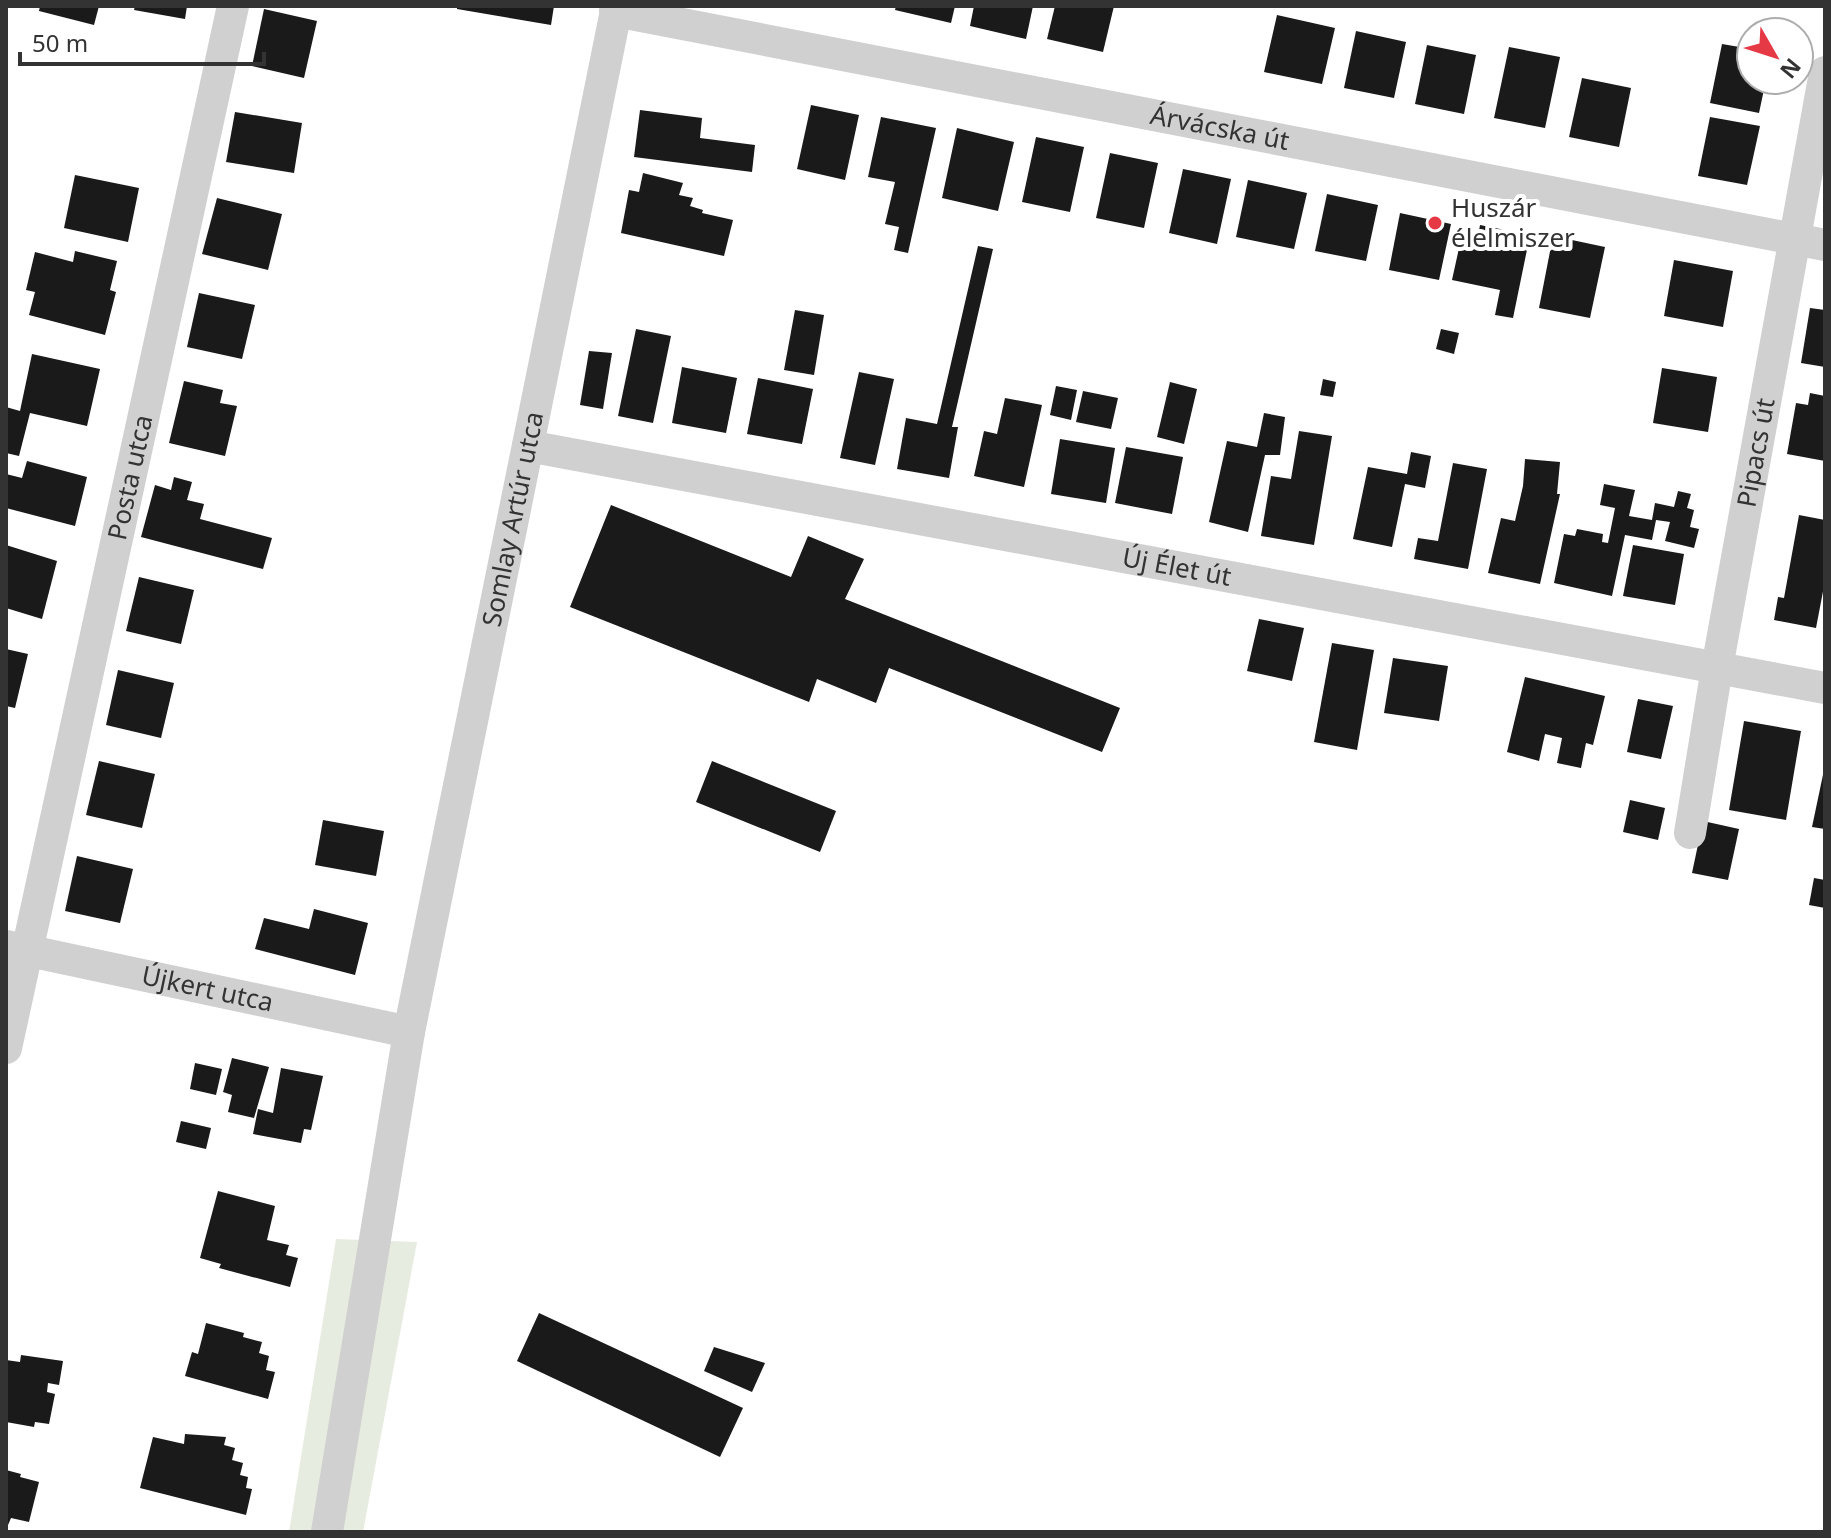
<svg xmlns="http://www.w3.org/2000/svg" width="1831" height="1538" viewBox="0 0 1831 1538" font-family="'Noto Sans',sans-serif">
<rect width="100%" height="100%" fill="#fff"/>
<polygon fill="#e6ecdf" points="336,1239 417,1242 363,1532 289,1532"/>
<g fill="#1a1a1a">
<polygon points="40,6 99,6 94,25 39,11"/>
<polygon points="135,6 187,6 185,19 134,10"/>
<polygon points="457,6 554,6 551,25 457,9"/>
<polygon points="896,6 955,6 951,23 895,10"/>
<polygon points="974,6 1033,6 1026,39 970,26"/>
<polygon points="1055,6 1114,6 1103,52 1047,39"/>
<polygon points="264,9 317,21 304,78 252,66"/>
<polygon points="1277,15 1335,28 1322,84 1264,72"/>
<polygon points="1356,31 1406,42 1394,98 1344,88"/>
<polygon points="1722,44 1751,49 1751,80 1766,80 1759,113 1710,103"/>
<polygon points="1427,45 1476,55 1464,114 1415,104"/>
<polygon points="1509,47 1560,57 1545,128 1494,118"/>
<polygon points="1582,78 1631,88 1619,147 1569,137"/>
<polygon points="811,105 859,115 845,180 797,169"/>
<polygon points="640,110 702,118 700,138 755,145 752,172 634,157"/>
<polygon points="235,112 302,123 294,173 226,162"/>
<polygon points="881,117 936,128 908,253 894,250 899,227 885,224 895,182 868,177"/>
<polygon points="1710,117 1760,126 1747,185 1698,176"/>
<polygon points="957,128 1014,142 998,211 942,198"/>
<polygon points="1036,137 1084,147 1070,212 1022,202"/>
<polygon points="1110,153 1158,163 1144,228 1096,218"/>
<polygon points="1183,169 1231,179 1217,244 1169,233"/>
<polygon points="643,173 683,183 679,195 693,198 690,206 703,210 702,213 733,220 724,256 621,233 629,190 639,192"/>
<polygon points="75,175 139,188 128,242 64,228"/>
<polygon points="1248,180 1307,193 1294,249 1236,237"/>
<polygon points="1327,194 1378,205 1366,261 1315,251"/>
<polygon points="217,198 282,214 268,270 202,254"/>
<polygon points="1400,213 1451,224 1439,280 1389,270"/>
<polygon points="1480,225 1530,235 1513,318 1495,315 1500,290 1452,280 1461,239 1477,242"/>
<polygon points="1553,236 1605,247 1590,318 1539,308"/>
<polygon points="978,246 993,249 952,427 958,427 949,478 897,469 906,418 937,424"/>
<polygon points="75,251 117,261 110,290 116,292 105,335 29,315 35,292 26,290 35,252 73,262"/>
<polygon points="1674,260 1733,271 1723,327 1664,316"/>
<polygon points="199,293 255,305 242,359 187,347"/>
<polygon points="1810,308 1825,310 1825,367 1801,363"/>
<polygon points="795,310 824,315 814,375 784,370"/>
<polygon points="636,329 671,336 653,423 618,416"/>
<polygon points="1441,329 1459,333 1454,354 1436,349"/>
<polygon points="589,351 612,353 603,409 580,405"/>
<polygon points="32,354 100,369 87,426 30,413 19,456 6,453 6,407 20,411"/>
<polygon points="682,367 737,378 726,433 672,423"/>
<polygon points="1662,368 1717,377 1708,432 1653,423"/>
<polygon points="859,372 894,379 875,465 840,458"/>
<polygon points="758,378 813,389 802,444 747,434"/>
<polygon points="1323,379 1336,382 1333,397 1320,395"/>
<polygon points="184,381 223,390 220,403 237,406 225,456 169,443"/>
<polygon points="1170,382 1197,389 1184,444 1157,437"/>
<polygon points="1056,386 1077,390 1071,420 1050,415"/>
<polygon points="1083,391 1118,398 1111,429 1076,422"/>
<polygon points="1810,393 1825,396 1825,461 1787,454 1796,403 1808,405"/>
<polygon points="1005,398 1042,405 1024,487 974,476 984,431 997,434"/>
<polygon points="1264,413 1285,417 1280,455 1265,455 1248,532 1209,522 1227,441 1257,447"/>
<polygon points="1299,431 1332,436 1314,545 1261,536 1271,476 1291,479"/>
<polygon points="1060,439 1115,448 1106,503 1051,494"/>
<polygon points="1126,447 1183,457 1172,514 1115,503"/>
<polygon points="1411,452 1431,456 1425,488 1405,484 1392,547 1353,539 1368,467 1407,474"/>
<polygon points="1525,459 1560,462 1557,494 1560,494 1540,584 1488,573 1501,518 1515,521 1523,486"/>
<polygon points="27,461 87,477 75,526 6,508 6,474 22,478"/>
<polygon points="1453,463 1487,469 1468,569 1414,559 1418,538 1438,541"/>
<polygon points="174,477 192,482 187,500 204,504 200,519 272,538 263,569 141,537 155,485 171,490"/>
<polygon points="1604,484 1635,490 1629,516 1652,520 1655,503 1674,507 1678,491 1691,494 1687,508 1694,510 1690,527 1699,529 1694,548 1665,541 1670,522 1656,520 1652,540 1625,535 1612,596 1554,583 1564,534 1575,536 1577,529 1603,534 1602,542 1608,543 1615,508 1600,505"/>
<polygon points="611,505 791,577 808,536 864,559 845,599 1120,708 1102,752 889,668 876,703 817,679 809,702 570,607"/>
<polygon points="1799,515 1825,520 1825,581 1816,628 1774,620 1778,597 1784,598"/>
<polygon points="6,545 57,561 42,619 6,608"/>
<polygon points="1633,545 1684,554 1675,605 1623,596"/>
<polygon points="139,577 194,590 181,644 126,631"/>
<polygon points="1259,619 1304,628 1292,681 1247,671"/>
<polygon points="1332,643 1374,650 1357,750 1314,742"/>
<polygon points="6,649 28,654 15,708 6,706"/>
<polygon points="1393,658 1448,666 1439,721 1384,713"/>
<polygon points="118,670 174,683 161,738 106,725"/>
<polygon points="1525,677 1605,696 1593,745 1586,743 1581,768 1557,763 1562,738 1545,734 1539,761 1507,752"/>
<polygon points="1638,699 1673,706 1661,759 1627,752"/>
<polygon points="1744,721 1801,731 1786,820 1729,810"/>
<polygon points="99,761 155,774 142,828 86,815"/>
<polygon points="712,761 836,811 820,852 696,802"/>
<polygon points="1824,770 1825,770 1825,829 1812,827"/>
<polygon points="1630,800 1665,808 1658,840 1623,832"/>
<polygon points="323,820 384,831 376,876 315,865"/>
<polygon points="1703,821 1739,829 1728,880 1692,873"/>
<polygon points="77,856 133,869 120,923 65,911"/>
<polygon points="1814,878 1825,880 1825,908 1809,905"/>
<polygon points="314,909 368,923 355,975 255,949 264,918 309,929"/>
<polygon points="232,1058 269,1067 254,1118 228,1112 232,1095 223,1092"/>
<polygon points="195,1063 222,1069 216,1095 190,1089"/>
<polygon points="281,1068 323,1076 311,1130 304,1129 301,1143 253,1134 258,1109 273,1113"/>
<polygon points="181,1121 211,1128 206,1149 176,1142"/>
<polygon points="218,1191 275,1206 267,1240 289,1245 286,1255 298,1258 290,1287 219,1268 221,1264 200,1258"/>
<polygon points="539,1313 743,1408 720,1457 517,1361"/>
<polygon points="206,1323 244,1333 243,1337 262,1342 259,1353 269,1356 266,1370 275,1372 268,1399 185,1376 192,1352 198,1354"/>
<polygon points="714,1347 765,1363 752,1392 704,1371"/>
<polygon points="21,1355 63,1361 59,1385 48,1383 47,1392 55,1394 49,1424 35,1422 34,1427 6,1422 6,1360 20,1362"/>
<polygon points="185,1434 226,1437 224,1445 235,1448 232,1460 243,1463 240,1475 248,1477 246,1488 252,1489 246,1515 140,1488 153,1437 184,1444"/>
<polygon points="6,1470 21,1474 20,1477 39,1482 29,1522 11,1518 8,1525 6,1524"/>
</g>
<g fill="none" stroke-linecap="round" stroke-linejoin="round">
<g stroke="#d0d0d0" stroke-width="32">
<path id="s1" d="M615,11L1825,245"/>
<path id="s2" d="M528,446L1825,688"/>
<path id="s3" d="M1690,833L1717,668L1825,72"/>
<path id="s4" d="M6,946L409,1032"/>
<path id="s5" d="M6,1048L233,6"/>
<path id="s6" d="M327,1532L409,1032L617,6"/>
</g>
</g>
<circle fill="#e63946" stroke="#fff" stroke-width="3" cx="1435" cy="223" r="8"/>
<g text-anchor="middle" stroke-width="8" stroke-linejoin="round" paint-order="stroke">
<g font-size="26" fill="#333" stroke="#fff">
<text dy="9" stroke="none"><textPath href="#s1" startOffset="616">Árvácska út</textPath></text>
<text dy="9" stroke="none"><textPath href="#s3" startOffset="386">Pipacs út</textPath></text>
<text dy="9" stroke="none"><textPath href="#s5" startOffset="584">Posta utca</textPath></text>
<text dy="9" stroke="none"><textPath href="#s6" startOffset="1030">Somlay Artúr utca</textPath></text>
<text dy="9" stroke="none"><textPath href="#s2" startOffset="660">Új Élet út</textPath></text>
<text dy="9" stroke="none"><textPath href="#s4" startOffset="206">Újkert utca</textPath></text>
</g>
<g font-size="26" fill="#333" stroke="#fff" text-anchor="start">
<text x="1451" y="217">Huszár<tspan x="1451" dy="30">élelmiszer</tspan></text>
</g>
</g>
<rect width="1831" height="1538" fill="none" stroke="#333333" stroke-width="16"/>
<g transform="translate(1775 56) rotate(129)"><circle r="38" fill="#ffffff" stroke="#adadad" stroke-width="2"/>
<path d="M0-6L14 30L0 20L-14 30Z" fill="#e63946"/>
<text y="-12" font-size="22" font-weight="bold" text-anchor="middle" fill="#333333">N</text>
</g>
<path d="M20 52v12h244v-12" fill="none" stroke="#333333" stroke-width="4"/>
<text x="32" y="52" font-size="24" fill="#333333" stroke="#ffffff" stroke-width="6" paint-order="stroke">50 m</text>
</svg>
